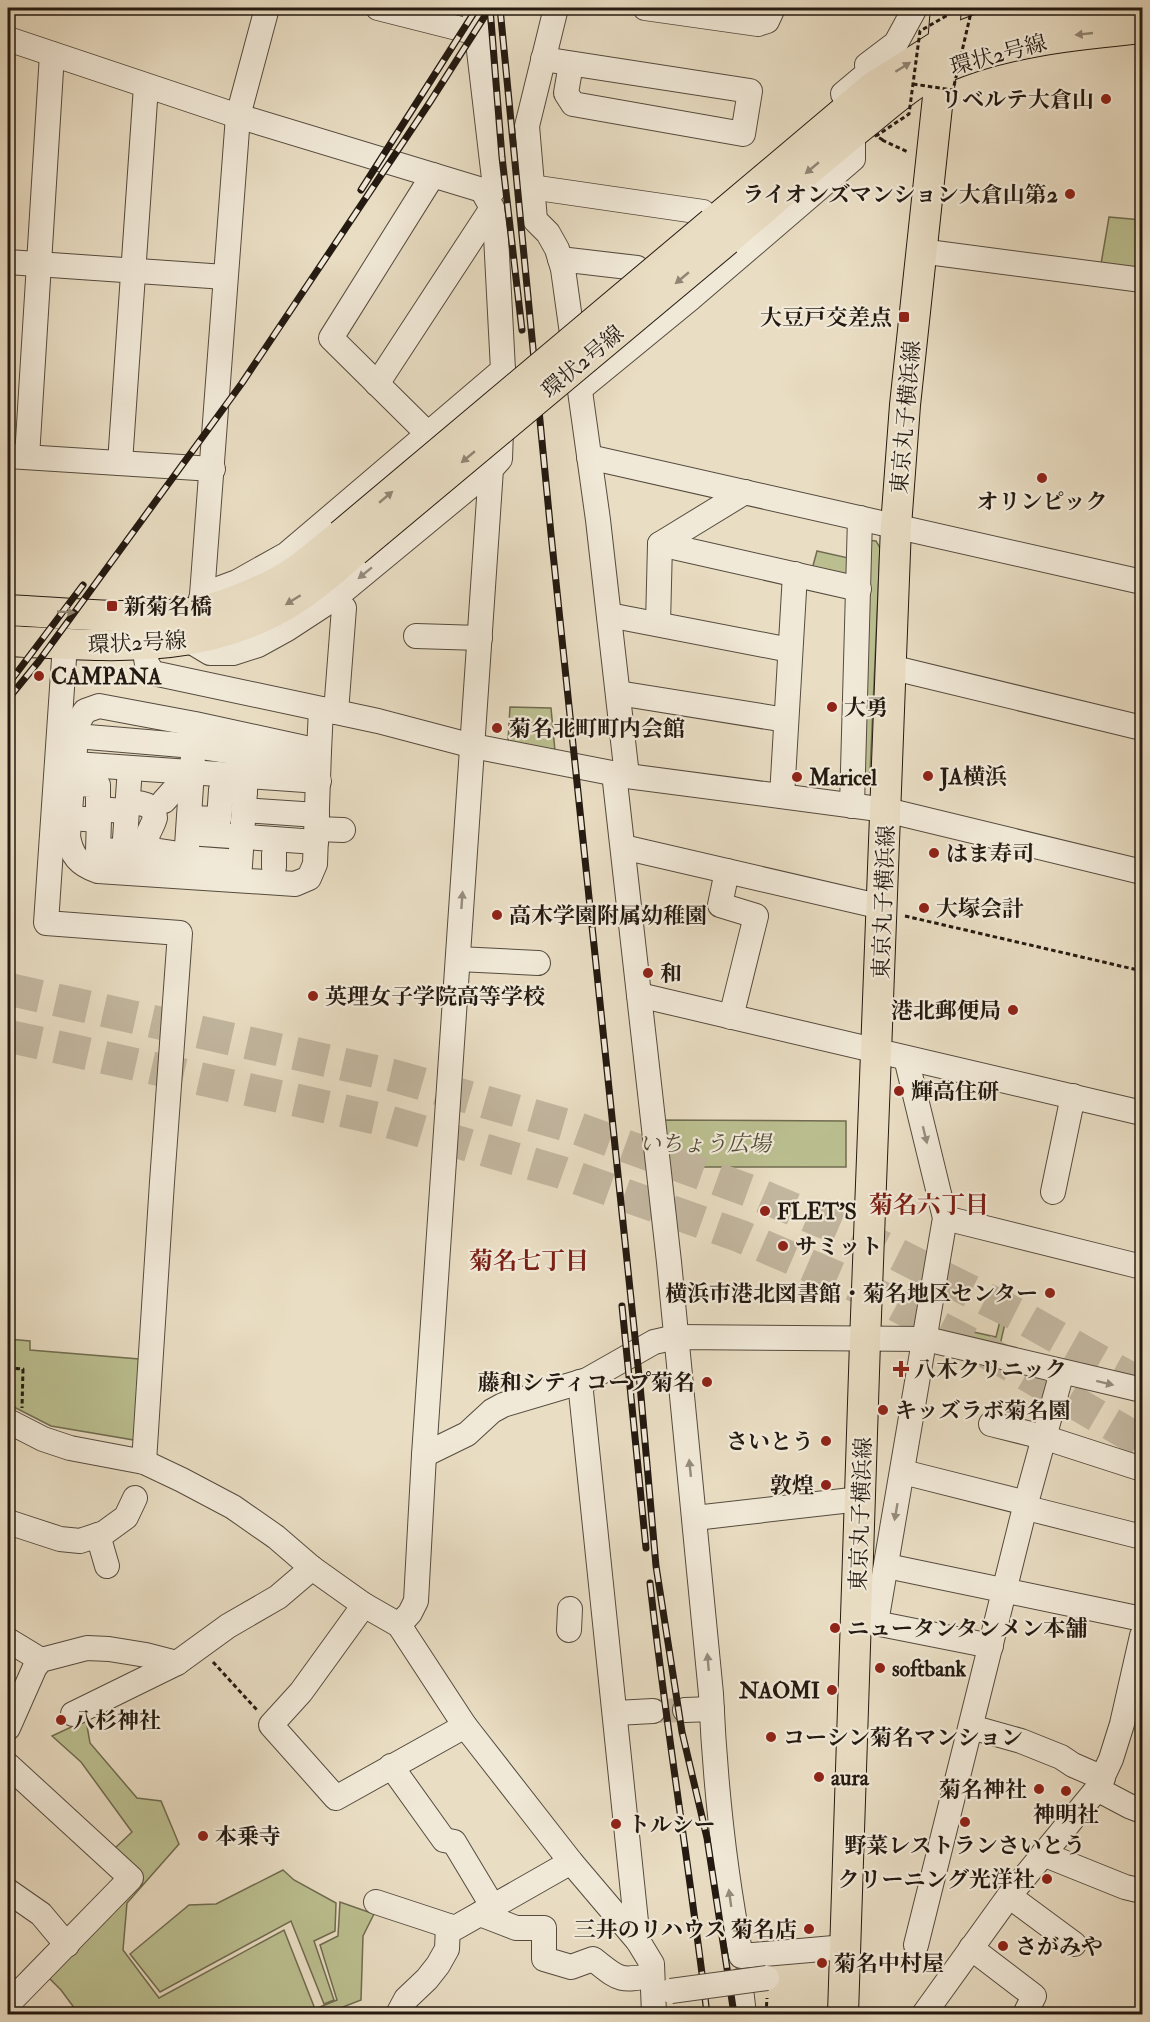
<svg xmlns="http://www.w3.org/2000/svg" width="1150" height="2022" viewBox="0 0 1150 2022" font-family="'IM FELL Double Pica','Noto Serif JP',serif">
<rect width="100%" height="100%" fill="#e9ddc3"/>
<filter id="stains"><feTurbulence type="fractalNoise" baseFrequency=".00333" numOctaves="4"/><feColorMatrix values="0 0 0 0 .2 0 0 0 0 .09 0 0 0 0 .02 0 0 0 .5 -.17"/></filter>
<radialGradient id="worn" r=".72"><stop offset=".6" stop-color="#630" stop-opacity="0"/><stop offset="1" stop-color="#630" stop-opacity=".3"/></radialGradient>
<g fill="#bbbf90" stroke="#706c50" stroke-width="1.5">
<polygon points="1109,217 1142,220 1142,270 1101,264"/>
<polygon points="866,540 876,541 880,548 870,774 857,774"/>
<polygon points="817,551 853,559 854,582 811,573"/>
<polygon points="510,707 551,708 555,751 508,741"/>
<polygon points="657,1120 846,1121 846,1167 663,1167"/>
<polygon points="1004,1305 1009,1306 1000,1345 958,1335 960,1329 996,1337"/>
<polygon points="8,1339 30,1341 30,1350 139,1359 134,1440 51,1426 8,1404"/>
<polygon points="86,1720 90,1743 137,1798 161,1801 179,1844 127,1903 123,1950 159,1998 284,1930 315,2009 337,2000 320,1945 338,1936 340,1902 374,1914 363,1936 361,2000 325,2014 77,2014 78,2013 61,1990 47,1976 142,1877 114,1849 132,1832 81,1762 52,1736"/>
<polygon points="283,1870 294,1880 336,1903 335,1931 314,1941 334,2000 324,2004 291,1921 160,1992 130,1954 189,1905 216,1904"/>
</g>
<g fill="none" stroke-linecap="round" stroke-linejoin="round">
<polyline stroke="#c2b69f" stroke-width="24" stroke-dasharray="24 12" stroke-linecap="butt" points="653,1711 685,1710"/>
<g stroke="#c2b69f" stroke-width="33" stroke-dasharray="33 16" stroke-linecap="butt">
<polyline points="8,989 391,1075 573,1127 750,1191 880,1246 1018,1315 1142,1385"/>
<polyline points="8,1036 376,1118 560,1172 740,1236 875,1294 1007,1363 1142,1442"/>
</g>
<defs>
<g id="minor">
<polyline points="267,8 238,116 202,595 190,641 210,653 233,653 258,645 287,629 336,597 491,469"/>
<polyline points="378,8 477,33"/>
<polyline points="474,8 495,187 488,198"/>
<polyline points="556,8 527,126 535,220 548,233 557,249 563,269 598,520 627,776"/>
<polyline points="645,8 758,24 767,21 773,8"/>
<polyline points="8,39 238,116 482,190 492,208 496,236 503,370 287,554 237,582 202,595"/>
<polyline points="543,59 750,91 743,134 573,104 566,93 571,64"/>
<polyline points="843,94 868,73 867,65 896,43 915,8"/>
<polyline points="531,187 703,212"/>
<polyline points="920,251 1142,280"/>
<polyline points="560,259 637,268"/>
<polyline points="8,262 225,277"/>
<polyline points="377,384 492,208"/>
<polyline points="580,389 691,298 853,159 853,133"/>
<polyline points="429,435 331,338 433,175"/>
<polyline points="8,456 213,469"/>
<polyline points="27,457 52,54"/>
<polyline points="589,457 1142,582"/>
<polyline points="120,463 146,86"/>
<polyline points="660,544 859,589"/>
<polyline points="609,615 790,650"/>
<polyline points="658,624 660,544 745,492"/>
<polyline points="416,636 480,638"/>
<polyline points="65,644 46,923 180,933 162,1182 144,1462"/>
<polyline points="144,646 147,664 153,673 378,721 473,746 627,776 886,810 1142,872"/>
<polyline points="890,667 1142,728"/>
<polyline points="618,693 786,720"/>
<path d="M99,706L195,724L319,751L315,864L309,878L295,884L98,871C79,865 71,855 68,836L77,724L85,711Z"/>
<polyline points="336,712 344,608"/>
<polyline points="76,736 194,746 300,762"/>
<polyline points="319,751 321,709"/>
<polyline points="75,764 319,781"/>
<path d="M614,773L669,1262L711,1694C715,1782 724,1870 741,1956L845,1947"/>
<polyline points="73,784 98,785 98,809 124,811"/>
<polyline points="782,796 795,574"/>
<polyline points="164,801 173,791"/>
<path d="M128,802C140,803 154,803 155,818C151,832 141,837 153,850L173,853"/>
<polyline points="852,806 860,518"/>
<polyline points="243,810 317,815"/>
<polyline points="69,818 99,820 98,850 124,851 157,861 175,862"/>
<polyline points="189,818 219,819 221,790 245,792"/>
<polyline points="317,829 343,830"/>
<polyline points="188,833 316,842"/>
<polyline points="623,847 882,907"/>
<polyline points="186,858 240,862"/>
<polyline points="123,867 130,768"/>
<polyline points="274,867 274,854"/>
<polyline points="727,871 720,905 756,916 731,1017"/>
<polyline points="185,876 193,756"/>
<polyline points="239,880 246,776"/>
<polyline points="458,959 538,963"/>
<polyline points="639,995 1142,1113"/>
<polyline points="1053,1192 1073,1096"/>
<polyline points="945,1218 1142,1267"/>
<polyline points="580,1382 638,1941"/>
<polyline points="8,1421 43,1439 70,1448 144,1462 182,1480 233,1507 276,1537 312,1568 364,1605 399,1625 465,1726 571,1862 638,1941 652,1964 654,2014"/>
<polyline points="991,1424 1043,1437 1142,1469"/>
<polyline points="424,1455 467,1434 492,1411 503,1405 587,1380 654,1342 676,1337 926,1339 1142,1390"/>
<polyline points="903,1472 1026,1503 1031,1509 1142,1537"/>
<polyline points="695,1518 860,1499"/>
<polyline points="8,1522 60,1539 80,1541 104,1533 126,1517 135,1498"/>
<polyline points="98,1535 107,1566"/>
<polyline points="887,1566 1142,1619"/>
<polyline points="364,1605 301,1692 271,1725 336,1798 465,1726"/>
<polyline points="870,1622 991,1646"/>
<polyline points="399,1625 410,1613 416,1601 424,1455 491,469 500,459 503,370"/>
<polyline points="857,1626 870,1622 878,1611 945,1218 906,1058"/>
<polyline points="569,1630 570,1609"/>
<polyline points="8,1640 41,1660"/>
<polyline points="685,1710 712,1709"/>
<polyline points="616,1713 653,1711"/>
<polyline points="73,1714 177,1663"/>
<polyline points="971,1727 1021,1741 1061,1757 1073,1765 1103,1778"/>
<polyline points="8,1728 35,1667 41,1660 87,1648 109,1649 146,1655 177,1663 228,1626 278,1597 312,1568"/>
<polyline points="8,1765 131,1878 8,2004"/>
<polyline points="391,1766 444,1840 454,1842 493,1907"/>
<polyline points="1097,1789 1129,1806 1142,1811"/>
<polyline points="1043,1854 1125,1887 1142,1891"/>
<polyline points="8,1891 41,1914 67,1945"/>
<polyline points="1009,1896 1074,1944"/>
<polyline points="376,1902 455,1928 571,1862"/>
<path d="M480,1914L516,1928H544V1959L571,1967L593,1959C620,1980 617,1981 652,1976"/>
<polyline points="916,1945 1026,1503 1062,1372"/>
<polyline points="971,1948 1034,1996 1025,2014"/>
<polyline points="740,1981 744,2014"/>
<polyline points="398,2014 406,1999 427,1979 438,1965 447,1949 448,1926"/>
<polyline points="924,2014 1009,1896 1097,1789 1111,1759 1122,1724 1142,1636"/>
</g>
<g id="major">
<polyline points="712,223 872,88 943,43 985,27 1124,8"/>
<path d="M727,240C774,200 820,159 869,120C891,102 916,80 943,68C1006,41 1075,35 1142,28"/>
<path d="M8,610C70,613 135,621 196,612C222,608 251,595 274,584C299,571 320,552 341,535"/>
<path d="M8,641C110,646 208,657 298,597C318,584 337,567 355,551"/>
<polyline points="843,2014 865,1342 896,526 905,405 941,69 946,8"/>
</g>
</defs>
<use href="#minor" stroke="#554b3e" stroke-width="26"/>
<use href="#major" stroke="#241a11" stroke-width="32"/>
<g stroke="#241a11" stroke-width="3" stroke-dasharray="4.5 3" stroke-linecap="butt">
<polyline points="882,140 908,152"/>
<polyline points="905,916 1142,971"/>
<polyline points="8,1368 23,1369 22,1408"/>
<polyline points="213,1662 257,1710"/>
<polyline points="766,2014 767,1998"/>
</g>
<use href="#minor" stroke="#f1e9d8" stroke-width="24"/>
<use href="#major" stroke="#e9ddc3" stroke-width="30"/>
<defs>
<g id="rail">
<polyline points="490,8 502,157 522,330"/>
<polyline points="500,8 551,534 640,1385 656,1566 682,1732 707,1838 734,2014"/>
<polyline points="361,190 477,8"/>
<polyline points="9,683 83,585"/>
<polyline points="8,699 39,661 242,383 430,102 490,8"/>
<polyline points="622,1306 646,1548"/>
<path d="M650,1583C666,1727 690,1871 707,2014"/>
</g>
</defs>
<use href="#rail" stroke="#241a11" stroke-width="7"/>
<use href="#rail" stroke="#f1e9d8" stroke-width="4.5" stroke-dasharray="14" stroke-linecap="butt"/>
<defs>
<polyline id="minor-bridge" points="671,1991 767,1978"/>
<g id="major-bridge">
<polyline points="341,535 712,223"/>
<polyline points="355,551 727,240"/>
</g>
</defs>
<use href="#minor-bridge" stroke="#554b3e" stroke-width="26" stroke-linecap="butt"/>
<use href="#major-bridge" stroke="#241a11" stroke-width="32" stroke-linecap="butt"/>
<g stroke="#241a11" stroke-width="3" stroke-dasharray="4.5 3" stroke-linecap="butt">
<polyline points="913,84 953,90 972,8"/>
<polyline points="883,140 876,136 909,114 920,31 960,8"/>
</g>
<use href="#minor-bridge" stroke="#f1e9d8" stroke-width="24"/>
<use href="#major-bridge" stroke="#e9ddc3" stroke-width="30"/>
</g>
<defs><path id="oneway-solid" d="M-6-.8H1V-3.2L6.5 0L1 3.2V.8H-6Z" transform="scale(1.5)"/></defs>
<g fill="#908573">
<use href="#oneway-solid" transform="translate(1084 34) rotate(174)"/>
<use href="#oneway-solid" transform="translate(903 67) rotate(-32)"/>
<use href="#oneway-solid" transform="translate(812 168) rotate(140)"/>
<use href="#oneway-solid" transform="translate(682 278) rotate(140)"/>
<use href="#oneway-solid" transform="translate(468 457) rotate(140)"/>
<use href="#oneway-solid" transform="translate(386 497) rotate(-40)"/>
<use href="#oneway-solid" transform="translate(293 600) rotate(148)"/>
<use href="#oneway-solid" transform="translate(66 612) rotate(3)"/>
</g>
<g fill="#958c7e">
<use href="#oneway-solid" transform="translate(365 573) rotate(141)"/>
<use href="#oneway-solid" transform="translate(462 900) rotate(-86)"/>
<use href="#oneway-solid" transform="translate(925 1135) rotate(76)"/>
<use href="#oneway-solid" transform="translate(1105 1383) rotate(14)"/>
<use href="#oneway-solid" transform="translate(690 1468) rotate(-96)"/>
<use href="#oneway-solid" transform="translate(896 1512) rotate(100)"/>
<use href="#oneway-solid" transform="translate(708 1662) rotate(-95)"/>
<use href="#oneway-solid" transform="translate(730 1898) rotate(-98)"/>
</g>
<g fill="#8f2418" stroke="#f1e9d8" stroke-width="2">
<circle cx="1106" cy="99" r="6"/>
<circle cx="1070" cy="194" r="6"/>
<rect x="898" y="311" width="12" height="12" rx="3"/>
<circle cx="1042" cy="478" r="6"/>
<rect x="106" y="600" width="12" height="12" rx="3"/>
<circle cx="39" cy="676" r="6"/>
<circle cx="832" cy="707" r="6"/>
<circle cx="497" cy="728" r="6"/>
<circle cx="928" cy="776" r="6"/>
<circle cx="797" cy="777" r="6"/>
<circle cx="934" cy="853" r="6"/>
<circle cx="924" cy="908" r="6"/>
<circle cx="497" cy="915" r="6"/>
<circle cx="648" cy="973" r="6"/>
<circle cx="313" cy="996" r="6"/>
<circle cx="1013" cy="1010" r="6"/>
<circle cx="899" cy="1091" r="6"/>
<circle cx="765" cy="1211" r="6"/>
<circle cx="783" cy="1246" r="6"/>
<circle cx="1050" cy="1293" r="6"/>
<path d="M898 1360h6v6h6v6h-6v6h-6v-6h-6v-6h6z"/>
<circle cx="707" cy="1382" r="6"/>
<circle cx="883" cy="1410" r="6"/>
<circle cx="826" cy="1441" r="6"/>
<circle cx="826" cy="1485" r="6"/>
<circle cx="835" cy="1628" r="6"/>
<circle cx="880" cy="1668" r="6"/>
<circle cx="832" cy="1690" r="6"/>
<circle cx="61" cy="1720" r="6"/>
<circle cx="771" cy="1737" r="6"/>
<circle cx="819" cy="1777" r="6"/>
<circle cx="1039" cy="1789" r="6"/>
<circle cx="1066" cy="1791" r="6"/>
<circle cx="965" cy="1822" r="6"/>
<circle cx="616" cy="1824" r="6"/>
<circle cx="203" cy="1836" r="6"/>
<circle cx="1047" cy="1879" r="6"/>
<circle cx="809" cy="1929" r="6"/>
<circle cx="1003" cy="1946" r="6"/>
<circle cx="822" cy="1963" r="6"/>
</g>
<g text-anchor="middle" stroke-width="4.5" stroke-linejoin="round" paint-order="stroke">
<g font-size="22" fill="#241a11" stroke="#f1e9d8">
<text transform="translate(998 54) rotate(-15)" y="8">環状2号線</text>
<text transform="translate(582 361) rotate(-40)" y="8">環状2号線</text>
<text transform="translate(905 417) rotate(-85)" y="8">東京丸子横浜線</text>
<text transform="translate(137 642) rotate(-3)" y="8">環状2号線</text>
<text transform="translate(883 902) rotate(-88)" y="8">東京丸子横浜線</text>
<text transform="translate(860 1514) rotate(-88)" y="8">東京丸子横浜線</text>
</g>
<g font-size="22" font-weight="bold" fill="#241a11" stroke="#f1e9d8" text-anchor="start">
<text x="1094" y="107" text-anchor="end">リベルテ大倉山</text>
<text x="1058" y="202" text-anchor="end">ライオンズマンション大倉山第2</text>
<text x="892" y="325" text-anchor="end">大豆戸交差点</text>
<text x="1042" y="509" text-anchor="middle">オリンピック</text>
<text x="124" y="614">新菊名橋</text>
<text x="51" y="684">CAMPANA</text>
<text x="844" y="715">大勇</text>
<text x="509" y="736">菊名北町町内会館</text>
<text x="940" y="784">JA横浜</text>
<text x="809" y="785">Maricel</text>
<text x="946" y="861">はま寿司</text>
<text x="936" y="916">大塚会計</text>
<text x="509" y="923">高木学園附属幼稚園</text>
<text x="660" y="981">和</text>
<text x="325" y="1004">英理女子学院高等学校</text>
<text x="1001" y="1018" text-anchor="end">港北郵便局</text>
<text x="911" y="1099">輝高住研</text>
<text x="777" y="1219">FLET'S</text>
<text x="795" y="1254">サミット</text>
<text x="1038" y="1301" text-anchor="end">横浜市港北図書館・菊名地区センター</text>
<text x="914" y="1377">八木クリニック</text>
<text x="695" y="1390" text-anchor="end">藤和シティコープ菊名</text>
<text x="895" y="1418">キッズラボ菊名園</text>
<text x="814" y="1449" text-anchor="end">さいとう</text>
<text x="814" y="1493" text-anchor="end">敦煌</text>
<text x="847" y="1636">ニュータンタンメン本舗</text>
<text x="892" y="1676">softbank</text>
<text x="820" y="1698" text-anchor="end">NAOMI</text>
<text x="73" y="1728">八杉神社</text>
<text x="783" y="1745">コーシン菊名マンション</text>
<text x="831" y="1785">aura</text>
<text x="1027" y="1797" text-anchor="end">菊名神社</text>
<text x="1066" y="1822" text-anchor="middle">神明社</text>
<text x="628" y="1832">トルシー</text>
<text x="215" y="1844">本乗寺</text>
<text x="965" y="1853" text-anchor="middle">野菜レストランさいとう</text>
<text x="1035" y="1887" text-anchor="end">クリーニング光洋社</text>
<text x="797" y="1937" text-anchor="end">三井のリハウス 菊名店</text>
<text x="1015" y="1954">さがみや</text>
<text x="834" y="1971">菊名中村屋</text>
</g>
<g font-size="22" font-style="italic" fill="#514c37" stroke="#f1e9d8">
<text x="705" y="1151">いちょう広場</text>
</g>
<g font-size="24" font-weight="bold" fill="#7a1f14" stroke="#f1e9d8">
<text x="929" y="1213">菊名六丁目</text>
<text x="529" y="1269">菊名七丁目</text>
</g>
</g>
<rect width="1150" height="2022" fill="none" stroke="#e9ddc3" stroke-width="30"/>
<rect x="9" y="9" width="1132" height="2004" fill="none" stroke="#241a11" stroke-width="3"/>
<rect x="15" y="15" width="1120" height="1992" fill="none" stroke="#241a11" stroke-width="1.5"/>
<rect width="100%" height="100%" filter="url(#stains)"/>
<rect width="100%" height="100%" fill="url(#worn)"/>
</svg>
